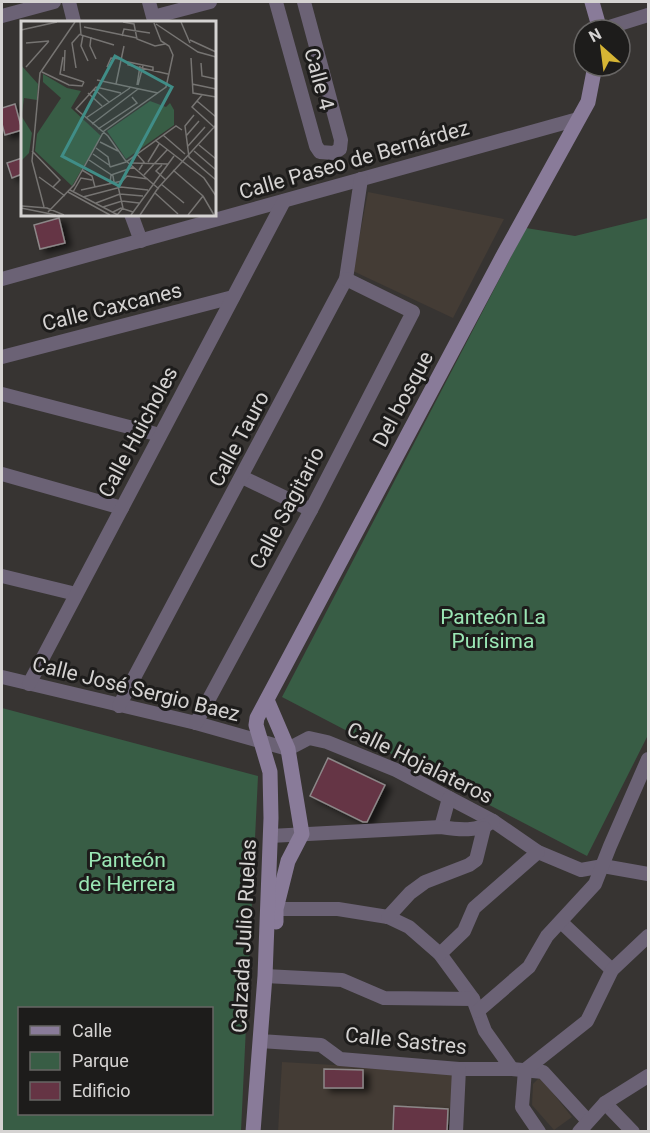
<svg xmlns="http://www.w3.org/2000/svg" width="650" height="1133" viewBox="0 0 650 1133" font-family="Roboto,sans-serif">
<defs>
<filter id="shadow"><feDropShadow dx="6" dy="3.5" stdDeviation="3" flood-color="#0009"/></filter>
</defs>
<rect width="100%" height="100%" fill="#373432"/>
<g fill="#443c35">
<polygon points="368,192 504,219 453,318 353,271"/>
<polygon points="282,1062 456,1072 452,1131 278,1132"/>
<polygon points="540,1077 572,1117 554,1130 532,1105 533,1084"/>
</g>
<g fill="#385d45" fill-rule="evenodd">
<polygon points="648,218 648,735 587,856 282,697 526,228 575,236"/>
<path d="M2,708L258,776L241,1131H2ZM20,1008H212V1114H20Z"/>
</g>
<g fill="#653444" stroke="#8c8788" stroke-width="1.5" filter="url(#shadow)">
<polygon points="15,104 22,130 5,135 2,124 2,108"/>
<polygon points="22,158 22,174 12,178 7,163"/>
<polygon points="59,218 65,243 40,249 34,225"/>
<polygon points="328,758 385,785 367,822 363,822 310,796"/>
<polygon points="324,1069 363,1070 363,1088 324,1088"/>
<polygon points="394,1106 448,1109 447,1131 393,1131"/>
</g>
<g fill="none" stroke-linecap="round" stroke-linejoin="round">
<g stroke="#6b6275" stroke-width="14">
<polyline points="69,2 74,22"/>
<polyline points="149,2 153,17 210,2"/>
<polyline points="276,2 316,146 320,152 334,153 340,149 341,140 304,2"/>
<polyline points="2,16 54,2"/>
<polyline points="600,30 648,15"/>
<polyline points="131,214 141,241"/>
<polyline points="2,279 578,119"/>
<polyline points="2,357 233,297"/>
<polyline points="2,394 160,435"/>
<polyline points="2,474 122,508"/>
<polyline points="242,477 311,510"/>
<polyline points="2,576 76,594"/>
<polyline points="2,677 196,723 288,749 309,738 327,742 396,770 493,821 538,852 581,870 603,866 648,874"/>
<polyline points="29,684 284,201"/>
<polyline points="119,706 346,279 361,179"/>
<polyline points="196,723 311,510 413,312 346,279"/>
<polyline points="441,827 449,798"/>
<path d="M270,836L441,827C459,830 478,832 493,821"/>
<polyline points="268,909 338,909 388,917 409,927 440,954 473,999 485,1031 512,1069"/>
<polyline points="388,917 410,893 425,882 469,865 476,860 484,828"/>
<polyline points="561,922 612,970"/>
<polyline points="440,954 464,931 474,908 538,852"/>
<polyline points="265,976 342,980 384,998 473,999"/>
<polyline points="478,1011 529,967 547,936 595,884 610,846 648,759"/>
<polyline points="260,1041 321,1045 340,1059 459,1069 512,1069 543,1072 588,1121"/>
<polyline points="605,1103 633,1132"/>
<polyline points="456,1132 459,1069"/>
<polyline points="539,1132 522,1107 525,1070 587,1021 612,970 648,936"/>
<polyline points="579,1132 605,1103 648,1076"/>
</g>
<g stroke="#897b99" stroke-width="15">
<polyline points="592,2 600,30"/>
<polyline points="267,700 288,749 302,834 288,861 276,909 276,922"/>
<polyline points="253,1132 265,976 271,818 270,772 256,725 257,718 504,254 588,102 595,66"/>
</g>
</g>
<g text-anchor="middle" stroke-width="6" stroke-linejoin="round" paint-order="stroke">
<g font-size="21" fill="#d5d3d2" stroke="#1d1c1b">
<text transform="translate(319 79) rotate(75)" y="7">Calle 4</text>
<text transform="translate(354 160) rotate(-16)" y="7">Calle Paseo de Bernárdez</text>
<text transform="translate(112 307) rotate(-14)" y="7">Calle Caxcanes</text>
<text transform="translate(403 399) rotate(-62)" y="7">Del bosque</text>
<text transform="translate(138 432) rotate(-62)" y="7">Calle Huicholes</text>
<text transform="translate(239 439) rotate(-62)" y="7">Calle Tauro</text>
<text transform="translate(287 508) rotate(-62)" y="7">Calle Sagitario</text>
<text transform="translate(136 689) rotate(14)" y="7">Calle José Sergio Baez</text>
<text transform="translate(420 763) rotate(26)" y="7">Calle Hojalateros</text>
<text transform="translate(244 936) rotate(-87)" y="7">Calzada Julio Ruelas</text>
<text transform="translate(406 1041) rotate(6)" y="7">Calle Sastres</text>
</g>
<g font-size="21" fill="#9ae6b4" stroke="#1d1c1b">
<text x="493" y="624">Panteón La<tspan x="493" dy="24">Purísima</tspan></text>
<text x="127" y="867">Panteón<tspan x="127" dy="24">de Herrera</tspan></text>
</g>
</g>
<g transform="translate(21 21)">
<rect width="195" height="195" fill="#373432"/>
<path d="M0,44L17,63L16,79L3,77L1,92ZM22,53L46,67L60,70L50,87L80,115L51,165L14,130L16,113L40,77L22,61ZM129,80L145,86L149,82L153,89V104L105,138L86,110ZM1,96L11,112L8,132L0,140Z" fill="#385d45"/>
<path fill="none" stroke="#767472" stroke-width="1.5" d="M59,1L60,14L93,24M102,1L113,3L116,18L134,25L144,23M160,1L169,22M135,3L177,31L195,36M63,6L116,17M0,9L36,1M62,14L60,25L67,40M101,15L103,8L129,12M70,16L69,25L75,38M169,19L195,31M5,22L28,20M42,36L39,53L63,61M170,37L172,72L195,76M180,42L181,55L195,58M5,46L28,20M86,46L90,37L100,38M55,47L51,22L59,13M43,50L44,29M132,50V46L107,41V44L147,53M21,51L48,64L61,65L63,61M76,59L137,72M95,63L103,25M171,63L195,68M116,64L119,45M117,64L122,45M73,68L88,81M67,72L81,85M100,72L75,66L55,88L87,115L104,139L138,168M181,74L171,86L194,107M176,80L195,96M173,94L164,105L168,136L195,159M65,97L109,67M71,103L117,68M77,108L116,82L111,76M142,114L164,133M165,115L178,100M134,119L183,157L195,175M79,121L97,130M178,124L195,138M167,125L184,106M75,127L87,136L89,146M11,130L39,159L32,166M173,130L195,149M115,132L123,141L118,149M72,133L88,144M68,139L92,155L93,161M127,141L138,123M110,142L147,143M141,144L135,150L145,159M89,146L105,141L155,105L161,109M61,149L71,155L74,166M152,149L182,175L193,194M123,154L146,129M18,156L44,175M89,162L90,154L113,146M140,163L163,182M49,169L97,194M60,169L101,160L106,155L127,158M47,171L89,194M52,171L60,157L71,159M134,172L157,193M62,176L100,166L127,169M75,182L99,173L122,175M1,185L26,187L43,194M23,186L11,140L19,52L54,1M82,186L101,180L118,182M0,187L35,194M27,191L53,164L83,110L145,66L152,34L148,25L140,20L133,2M92,191L100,187L112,191M96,194L102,187L97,165M110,194L153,135M119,194L137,167L195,104M167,194L182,175"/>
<path fill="#408d87" fill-opacity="0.15" stroke="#408d87" stroke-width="3" d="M94,35L151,66L98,165L41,135Z"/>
<rect width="195" height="195" fill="none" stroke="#d5d3d2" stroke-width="3"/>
</g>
<rect width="650" height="1133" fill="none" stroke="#d5d3d2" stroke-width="6"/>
<rect x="18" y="1007" width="195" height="108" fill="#1d1c1b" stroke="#676564" stroke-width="1.5"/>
<rect x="30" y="1026" width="30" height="9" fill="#897b99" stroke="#676564" stroke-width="1.5"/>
<text x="72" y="1037" font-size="18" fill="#d5d3d2">Calle</text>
<rect x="30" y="1052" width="30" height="18" fill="#385d45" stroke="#676564" stroke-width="1.5"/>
<text x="72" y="1067" font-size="18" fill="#d5d3d2">Parque</text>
<rect x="30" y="1082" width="30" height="18" fill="#653444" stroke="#676564" stroke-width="1.5"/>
<text x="72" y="1097" font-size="18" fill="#d5d3d2">Edificio</text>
<g transform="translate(602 48) rotate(332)"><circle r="28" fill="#1d1c1b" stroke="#676564" stroke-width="1.5"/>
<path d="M0-4.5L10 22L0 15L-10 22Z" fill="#d6b534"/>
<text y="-9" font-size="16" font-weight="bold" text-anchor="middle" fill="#d5d3d2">N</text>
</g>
</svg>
